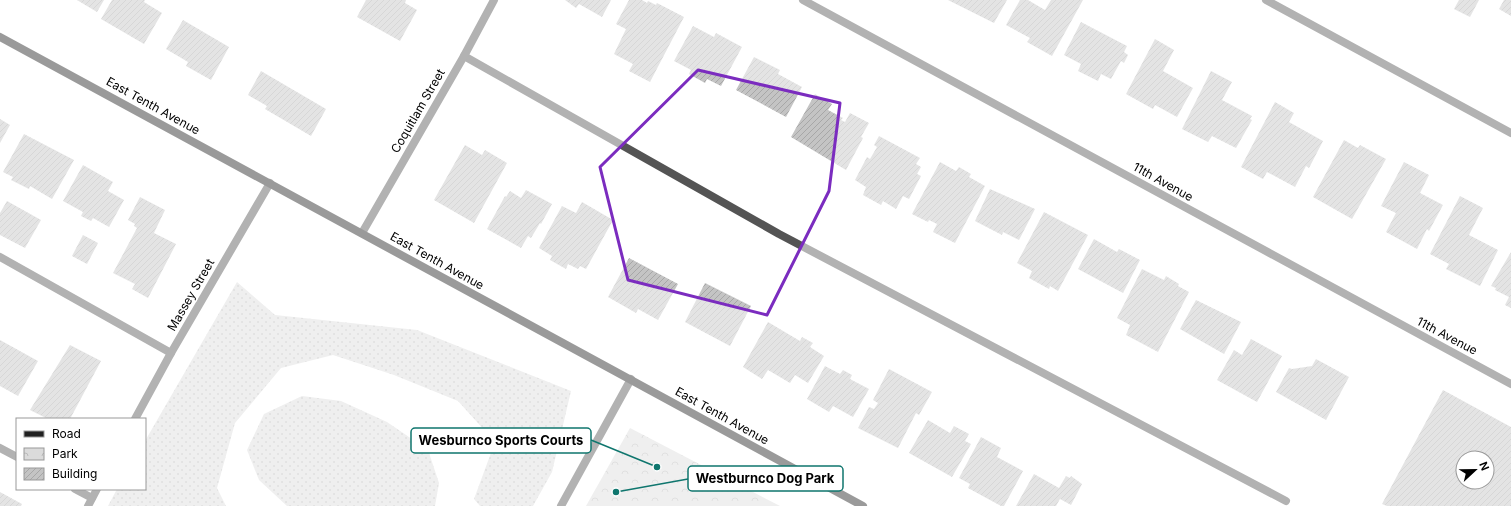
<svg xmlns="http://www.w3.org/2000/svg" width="1511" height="506" viewBox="0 0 1511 506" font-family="Inter,sans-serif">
<defs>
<pattern id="grass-dots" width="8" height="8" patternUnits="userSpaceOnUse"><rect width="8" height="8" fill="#dbdbdb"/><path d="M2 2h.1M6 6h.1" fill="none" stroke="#bababa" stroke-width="1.8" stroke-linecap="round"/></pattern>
<pattern id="park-crowns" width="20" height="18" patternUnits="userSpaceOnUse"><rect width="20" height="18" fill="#dbdbdb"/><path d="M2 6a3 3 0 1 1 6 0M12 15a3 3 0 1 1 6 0" fill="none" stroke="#bababa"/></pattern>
<pattern id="building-hatch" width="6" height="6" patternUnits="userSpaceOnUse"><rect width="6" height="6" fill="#c4c4c4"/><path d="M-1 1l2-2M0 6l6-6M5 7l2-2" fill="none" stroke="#a7a7a7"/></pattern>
</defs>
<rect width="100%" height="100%" fill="#fff"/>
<g fill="url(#grass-dots)">
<polygon points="237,282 275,315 417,330 571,391 552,472 533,506 480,506 474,499 495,442 458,401 394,375 333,355 281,368 235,423 217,488 226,506 108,506 117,489 145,489 145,441"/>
<polygon points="302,396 341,401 387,422 428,450 439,483 435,506 287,506 259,480 247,450 264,414"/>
</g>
<polygon fill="url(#park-crowns)" points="630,428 780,506 586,506"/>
<g fill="url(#building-hatch)" fill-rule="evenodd">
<polygon points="77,0 104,0 97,12"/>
<polygon points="112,0 145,0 144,2 162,13 144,44 101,19"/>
<polygon points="366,0 406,0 405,3 417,10 400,41 357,17"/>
<polygon points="565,0 611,0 602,17 579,4 576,8"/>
<polygon points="629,0 642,0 647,3 648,1 656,5 657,3 684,17 650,82 629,71 633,64 614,54 626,29 616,24"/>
<polygon points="948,0 1007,0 994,23"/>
<polygon points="1020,0 1028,0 1045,10 1051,0 1083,0 1052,56 1027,42 1030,38 1006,25"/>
<polygon points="1459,0 1479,0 1470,17 1454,9"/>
<polygon points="1504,0 1511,0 1511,16 1499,9"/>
<polygon points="183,20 229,47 211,80 186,66 188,62 166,49"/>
<polygon points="1081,22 1127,46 1124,52 1128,55 1124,63 1121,61 1111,79 1101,74 1098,81 1078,71 1081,64 1064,55"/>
<polygon points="693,26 714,37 716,33 742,47 721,86 707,79 705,83 689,74 691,70 674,61"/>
<polygon points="1155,39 1174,50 1163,71 1193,88 1177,117 1155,105 1153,109 1126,94"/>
<polygon points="754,57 780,70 778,74 802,87 786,117 736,90"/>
<polygon points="261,71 326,109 311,136 265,109 267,106 248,95"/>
<polygon points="1211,71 1232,82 1222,100 1252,116 1250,119 1252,120 1236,148 1212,136 1208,142 1182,129"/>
<polygon points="815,94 832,104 828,110 843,118 841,120 845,122 850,113 869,123 861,137 863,138 846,170 791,137"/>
<polygon points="1275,102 1294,113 1289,122 1323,141 1309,168 1306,166 1295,187 1267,172 1263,179 1241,167"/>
<polygon points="0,119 10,125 0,143"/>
<polygon points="24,134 74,160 52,199 30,186 29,189 11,180 13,177 3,172"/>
<polygon points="879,136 920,158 916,164 921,167 917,174 921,176 909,199 903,196 896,209 883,201 881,205 863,195 866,187 855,180 867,157 870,159 877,147 874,145"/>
<polygon points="1344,140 1358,148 1360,145 1386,159 1352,219 1313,197"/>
<polygon points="465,145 482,155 485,150 507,163 474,223 434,200"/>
<polygon points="940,162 956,171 959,167 971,174 969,177 985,186 955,243 933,232 937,224 929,220 928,222 912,214"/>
<polygon points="1404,162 1429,175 1420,193 1443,205 1429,231 1427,229 1417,249 1386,232 1396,213 1381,206"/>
<polygon points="83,165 113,182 108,191 124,200 109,227 93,218 91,221 81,216 83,212 63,201"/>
<polygon points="990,189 1035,209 1019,240 1003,232 1002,235 975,221"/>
<polygon points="526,190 552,204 541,224 540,223 531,238 528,236 521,248 487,229 505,196 506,197 510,191 521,198"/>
<polygon points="1460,196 1483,208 1469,235 1498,250 1480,286 1446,269 1449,264 1430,254"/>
<polygon points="140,197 165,210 154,233 176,244 148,298 132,289 135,284 113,273 137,228 134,226 135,224 128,220"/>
<polygon points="7,201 41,220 25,248 0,235 0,213"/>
<polygon points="582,202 613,220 586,269 580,266 578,269 568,264 566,269 550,260 552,256 539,248 562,206 576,213"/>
<polygon points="1044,212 1088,235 1058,291 1050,286 1049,289 1029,278 1032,271 1017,263"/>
<polygon points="83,235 98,243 87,264 72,256"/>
<polygon points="1094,239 1117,252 1119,249 1140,260 1123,293 1078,269"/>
<polygon points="1511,252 1511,308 1505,305 1509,297 1495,290 1496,288 1491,286"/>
<polygon points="629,258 678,284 658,320 638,309 636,313 608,297"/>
<polygon points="1142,269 1164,280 1166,276 1179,284 1178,286 1189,292 1158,352 1126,335 1130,325 1117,318"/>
<polygon points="705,283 751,306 730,346 685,322"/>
<polygon points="1196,300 1241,322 1224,354 1180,329"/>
<polygon points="768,322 800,341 802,337 813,343 810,347 824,356 808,383 795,375 790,383 768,370 762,379 743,367"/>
<polygon points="1251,339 1282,356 1257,402 1217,380 1234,350 1242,355"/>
<polygon points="0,340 38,361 18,396 0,386"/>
<polygon points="70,345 101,361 70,419 48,419 30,410"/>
<polygon points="1316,359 1349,377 1326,420 1276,392 1289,368 1292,369 1312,366"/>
<polygon points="825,366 840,374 843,370 852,375 850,379 869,389 853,417 833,406 829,412 807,399"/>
<polygon points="889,369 932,392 919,415 916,413 898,448 858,428 869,407 874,409 878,403 873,400"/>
<path d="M1443,390L1511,427V506H1387L1382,504ZM1463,458H1487V482H1463Z"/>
<polygon points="928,420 950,433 954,426 969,434 965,441 971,444 952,477 909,453"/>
<polygon points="981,437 1001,448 997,457 1023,471 1004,506 1001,506 968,488 970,484 959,478"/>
<polygon points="1034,474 1059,488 1066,476 1070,478 1071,476 1082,484 1071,505 1060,499 1056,506 1016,506"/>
<polygon points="0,492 22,504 21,506 0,506"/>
</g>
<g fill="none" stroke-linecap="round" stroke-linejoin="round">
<g stroke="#545454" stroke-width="8">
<polyline points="1266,0 1511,133"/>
<polyline points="464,56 779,234 1286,501"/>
<polyline points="0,257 171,353"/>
<polyline points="561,506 631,379"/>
</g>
<g stroke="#545454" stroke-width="8">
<polyline points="803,0 1511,384"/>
<polyline points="362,233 464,56 494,0"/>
<polyline points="135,419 171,353 270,183"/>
<polyline points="0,448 17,457"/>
<polyline points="75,489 92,498"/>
<polyline points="88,506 97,489"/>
</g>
<polyline stroke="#212121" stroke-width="8" points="0,37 863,506"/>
</g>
<path d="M0 0H1511V506H0ZM698,70L840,103L829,191L767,315L628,280L600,167Z" fill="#fff" fill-opacity=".55" fill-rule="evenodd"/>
<path fill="none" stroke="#7b2cbf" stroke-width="3" stroke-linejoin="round" d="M698,70L840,103L829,191L767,315L628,280L600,167Z"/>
<g text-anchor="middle" stroke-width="3" stroke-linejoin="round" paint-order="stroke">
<g font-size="12" fill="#000" stroke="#fff">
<text transform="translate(153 106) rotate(29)" y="4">East Tenth Avenue</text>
<text transform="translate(418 111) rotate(-60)" y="4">Coquitlam Street</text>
<text transform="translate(1163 182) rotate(29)" y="4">11th Avenue</text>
<text transform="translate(437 261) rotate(29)" y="4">East Tenth Avenue</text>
<text transform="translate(191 295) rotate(-60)" y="4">Massey Street</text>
<text transform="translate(1447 336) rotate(28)" y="4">11th Avenue</text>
<text transform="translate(722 416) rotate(29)" y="4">East Tenth Avenue</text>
</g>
</g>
<path fill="none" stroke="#0f766e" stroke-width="1.5" d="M657 467L591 440M616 492L688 479"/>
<g fill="#0f766e" stroke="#fff" stroke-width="1.5">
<circle cx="657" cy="467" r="4"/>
<circle cx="616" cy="492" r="4"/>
</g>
<g fill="#fff" stroke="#0f766e" stroke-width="1.5">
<rect x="411" y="428" width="180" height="25" rx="4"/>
<rect x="688" y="466" width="155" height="25" rx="4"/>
</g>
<g font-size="13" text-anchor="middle" font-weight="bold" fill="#000">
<text x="501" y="445">Wesburnco Sports Courts</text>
<text x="765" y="483">Westburnco Dog Park</text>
</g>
<rect x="16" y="418" width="130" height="72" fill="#ffffff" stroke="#999999"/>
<rect x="24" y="431" width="20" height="6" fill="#212121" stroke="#999999"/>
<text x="52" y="438" font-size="12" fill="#000000">Road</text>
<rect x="24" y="448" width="20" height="12" fill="url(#park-crowns)" stroke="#999999"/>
<text x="52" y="458" font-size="12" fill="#000000">Park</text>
<rect x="24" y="468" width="20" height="12" fill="url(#building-hatch)" stroke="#999999"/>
<text x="52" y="478" font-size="12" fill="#000000">Building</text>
<g transform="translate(1475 470) rotate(68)"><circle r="19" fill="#ffffff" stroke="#999999"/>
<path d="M0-3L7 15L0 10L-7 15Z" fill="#000000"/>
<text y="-6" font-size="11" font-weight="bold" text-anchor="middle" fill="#000000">N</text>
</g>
</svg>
